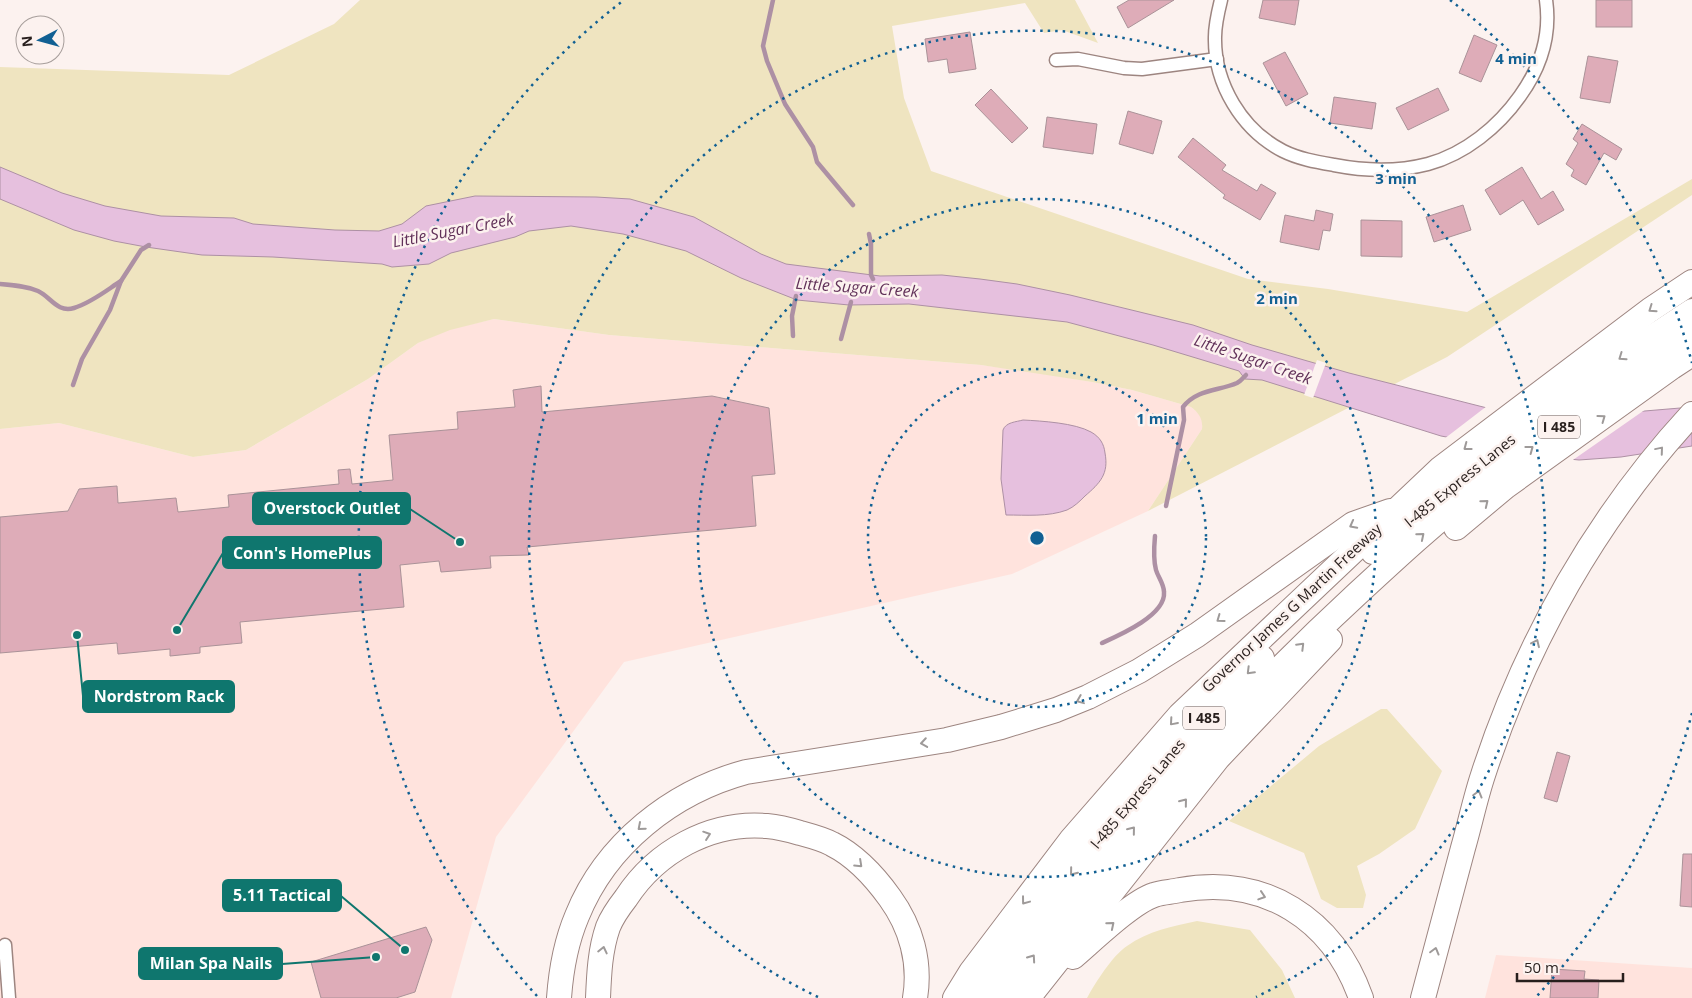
<svg xmlns="http://www.w3.org/2000/svg" width="1692" height="998" viewBox="0 0 1692 998" font-family="'Open Sans',sans-serif">
<rect width="100%" height="100%" fill="#fcf2ef"/>
<g fill="#ffe3dd">
<polygon points="494,319 609,335 981,365 1026,371 1092,382 1132,390 1191,407 1199,413 1202,419 1202,429 1148,511 1012,574 624,662 496,837 451,998 0,998 0,429 59,423 193,457 246,450 368,379 418,343 450,329"/>
<polygon points="1496,955 1692,968 1692,998 1485,998"/>
</g>
<g fill="#efe4c0">
<path d="M360,0H1075L1098,43L1062,30L1044,33L1025,3L892,26L904,98L931,171L1248,279L1328,289L1467,312L1692,179V195L1447,357L1148,511L1202,429C1203,419 1199,413 1191,407L1132,390L1092,382L981,365L609,335L494,319L450,330L418,343L368,379L246,450L193,457L59,423L0,429V67L229,75L334,24Z"/>
<polygon points="1381,709 1387,709 1442,771 1415,829 1379,854 1357,866 1366,895 1363,908 1337,908 1321,899 1304,853 1229,821 1319,746"/>
<path d="M1197,921L1250,930L1282,970L1295,998H1087C1096,982 1112,956 1127,946C1148,931 1173,926 1197,921Z"/>
</g>
<g fill="#e6c0de" stroke="#ad90a4">
<polygon points="0,167 62,193 105,206 161,216 234,218 253,224 335,230 379,231 402,224 426,206 475,196 596,197 630,199 694,217 761,254 786,264 880,276 942,275 980,279 1017,284 1070,295 1193,325 1252,345 1349,373 1495,410 1621,413 1692,407 1692,446 1621,457 1579,460 1540,456 1485,444 1441,436 1262,380 1245,379 1239,371 1153,345 1067,322 909,304 849,305 797,300 741,278 686,251 623,234 571,226 529,231 515,237 451,253 429,264 392,267 382,264 273,257 202,255 146,247 114,241 74,230 0,199"/>
<path d="M1023,420C1042,421 1075,423 1091,432C1100,437 1104,444 1105,453C1109,474 1100,483 1085,496C1080,501 1074,507 1067,510C1048,517 1026,515 1006,515L1001,479L1003,430C1006,422 1016,422 1023,420Z"/>
</g>
<g fill="#fcf2ef">
<polygon points="1317,360 1326,363 1313,398 1304,395"/>
<polygon points="1487,406 1519,411 1621,411 1646,409 1570,462 1540,458 1485,446 1444,439"/>
</g>
<g fill="none" stroke-linecap="round" stroke-linejoin="round">
<g stroke="#ad90a4" stroke-width="4.5">
<polyline points="773,0 763,46 767,61 785,104 813,147 817,162 853,205"/>
<polyline points="869,234 871,244 871,275 873,279"/>
<path d="M0,284C13,285 26,286 38,291C51,297 57,313 74,308C91,303 107,290 121,281"/>
<polyline points="793,336 792,316 796,296"/>
<polyline points="841,339 851,302"/>
<polyline points="73,385 82,359 110,310 121,281 141,250 149,245"/>
<path d="M1166,506L1184,420L1183,407C1197,389 1219,391 1237,383C1241,381 1243,378 1246,375"/>
<path d="M1102,643C1120,635 1166,615 1164,592C1164,584 1158,577 1156,570C1153,559 1154,547 1155,536"/>
</g>
</g>
<g fill="#deacb8" stroke="#aa9298">
<polygon points="1129,0 1174,0 1128,28 1117,7"/>
<polygon points="1263,0 1299,0 1295,25 1259,18"/>
<rect x="1596" y="0" width="36" height="27"/>
<polygon points="970,32 976,69 949,73 947,59 928,62 925,39"/>
<polygon points="1474,35 1497,45 1481,82 1459,73"/>
<polygon points="1285,52 1308,94 1286,106 1263,63"/>
<polygon points="1588,56 1618,61 1610,103 1580,98"/>
<polygon points="1438,88 1449,110 1408,130 1396,108"/>
<polygon points="991,89 1028,128 1012,143 975,105"/>
<polygon points="1334,97 1376,103 1372,129 1330,123"/>
<polygon points="1128,111 1162,121 1153,154 1119,144"/>
<polygon points="1047,117 1097,124 1093,154 1043,147"/>
<polygon points="1582,124 1622,149 1616,160 1604,153 1586,185 1571,176 1574,170 1566,164 1578,143 1573,139"/>
<polygon points="1193,138 1226,165 1222,170 1257,191 1261,184 1276,193 1260,220 1223,198 1225,195 1178,157"/>
<polygon points="1522,167 1541,199 1553,191 1564,210 1538,225 1523,200 1500,215 1485,190"/>
<polygon points="1463,205 1471,230 1434,242 1426,217"/>
<polygon points="1316,210 1333,214 1330,231 1323,230 1319,250 1280,242 1285,215 1314,221"/>
<polygon points="1361,220 1402,221 1402,257 1361,256"/>
<polygon points="541,386 542,412 712,396 769,408 775,474 752,476 756,526 527,547 529,555 490,556 491,568 441,572 439,561 400,565 404,607 240,622 242,643 200,647 200,653 170,656 170,649 118,654 117,643 0,653 0,517 68,511 79,489 117,486 118,503 176,498 178,512 229,507 228,495 339,484 338,470 350,469 352,484 393,480 389,435 458,429 457,412 515,407 513,390"/>
<polygon points="1557,752 1570,756 1557,802 1544,798"/>
<polygon points="1683,854 1692,854 1692,907 1680,906"/>
<polygon points="426,927 432,940 415,992 396,998 321,998 311,962"/>
<polygon points="1552,969 1585,971 1584,979 1599,980 1598,998 1550,998"/>
</g>
<g fill="none" stroke-linecap="round" stroke-linejoin="round">
<defs>
<g id="street">
<path d="M1221,0C1218,12 1215,24 1215,37C1214,84 1242,130 1283,151C1299,159 1317,162 1334,165C1365,171 1397,172 1428,164C1465,154 1498,127 1520,96C1541,67 1551,35 1546,0"/>
<polyline points="1056,60 1078,59 1124,68 1142,69 1217,59"/>
<polyline points="5,945 9,998"/>
</g>
<g id="highway">
<polyline points="1456,528 1505,487 1672,367 1692,354"/>
<path d="M1373,552C1404,526 1435,499 1466,473C1539,415 1614,361 1692,311"/>
<path d="M1073,957C1092,941 1132,902 1154,895C1162,892 1172,892 1180,890C1265,875 1333,919 1361,998"/>
<path d="M559,998C561,970 566,942 577,916C606,844 672,792 746,772L947,740L1001,727L1056,710L1088,697L1139,671L1197,635L1353,524L1390,511"/>
<path d="M598,998C599,974 600,950 608,927C612,917 619,907 626,898C656,852 710,821 767,826C778,827 790,830 800,833C811,836 823,839 832,844C856,856 875,877 890,898C911,927 921,962 915,998"/>
<polyline points="955,998 971,972 1071,840 1180,715 1441,468 1650,310 1692,282"/>
<polyline points="979,998 1062,885 1149,779 1199,722 1262,658"/>
<path d="M1004,998C1107,851 1225,716 1357,594C1396,558 1435,522 1477,489C1501,470 1526,452 1551,434C1597,399 1644,364 1692,332"/>
<polyline points="1028,998 1218,758 1330,640"/>
<path d="M1423,998C1436,948 1450,898 1463,848C1470,824 1475,799 1483,775C1526,642 1597,517 1692,414"/>
</g>
</defs>
<use href="#street" stroke="#9d8580" stroke-width="15"/>
<use href="#highway" stroke="#9d8580" stroke-width="26"/>
<use href="#street" stroke="#fff" stroke-width="12"/>
<use href="#highway" stroke="#fff" stroke-width="24"/>
</g>
<defs><path id="oneway-chevron" d="M-2-3.5L2.5 0L-2 3.5" fill="none" stroke-width="1.6" stroke-linecap="round" stroke-linejoin="round" transform="scale(1.25)"/></defs>
<g stroke="#9e9a99">
<use href="#oneway-chevron" transform="translate(1652 309) rotate(145)"/>
<use href="#oneway-chevron" transform="translate(1622 357) rotate(145)"/>
<use href="#oneway-chevron" transform="translate(1602 418) rotate(-36)"/>
<use href="#oneway-chevron" transform="translate(1467 447) rotate(143)"/>
<use href="#oneway-chevron" transform="translate(1530 449) rotate(-37)"/>
<use href="#oneway-chevron" transform="translate(1660 450) rotate(-50)"/>
<use href="#oneway-chevron" transform="translate(1485 503) rotate(-39)"/>
<use href="#oneway-chevron" transform="translate(1353 525) rotate(152)"/>
<use href="#oneway-chevron" transform="translate(1421 536) rotate(-40)"/>
<use href="#oneway-chevron" transform="translate(1220 619) rotate(144)"/>
<use href="#oneway-chevron" transform="translate(1536 643) rotate(-65)"/>
<use href="#oneway-chevron" transform="translate(1301 646) rotate(-45)"/>
<use href="#oneway-chevron" transform="translate(1250 671) rotate(135)"/>
<use href="#oneway-chevron" transform="translate(1080 700) rotate(158)"/>
<use href="#oneway-chevron" transform="translate(1173 722) rotate(131)"/>
<use href="#oneway-chevron" transform="translate(924 743) rotate(171)"/>
<use href="#oneway-chevron" transform="translate(1478 794) rotate(-75)"/>
<use href="#oneway-chevron" transform="translate(1184 802) rotate(-51)"/>
<use href="#oneway-chevron" transform="translate(641 827) rotate(139)"/>
<use href="#oneway-chevron" transform="translate(1132 830) rotate(-51)"/>
<use href="#oneway-chevron" transform="translate(707 835) rotate(-19)"/>
<use href="#oneway-chevron" transform="translate(859 864) rotate(43)"/>
<use href="#oneway-chevron" transform="translate(1073 872) rotate(129)"/>
<use href="#oneway-chevron" transform="translate(1262 896) rotate(18)"/>
<use href="#oneway-chevron" transform="translate(1025 901) rotate(127)"/>
<use href="#oneway-chevron" transform="translate(1111 925) rotate(-40)"/>
<use href="#oneway-chevron" transform="translate(603 950) rotate(-77)"/>
<use href="#oneway-chevron" transform="translate(1435 951) rotate(-75)"/>
<use href="#oneway-chevron" transform="translate(1032 958) rotate(-55)"/>
</g>
<g fill="none" stroke="#116093" stroke-width="2.5" stroke-dasharray="2.5 5">
<circle cx="1037" cy="538" r="169"/>
<circle cx="1037" cy="538" r="339"/>
<path d="M818 997A508 508 0 1 1 1256 997"/>
<path d="M1692 713A678 678 0 0 1 1537 996M537 996A678 678 0 0 1 624 0M1450 0A678 678 0 0 1 1692 363"/>
</g>
<g text-anchor="middle" stroke-width="5" stroke-linejoin="round" paint-order="stroke">
<g fill="#fcf2ef" stroke="#685e5c" stroke-width="1">
<rect x="1538" y="415.5" width="42" height="23" rx="4"/>
<rect x="1183" y="706.5" width="42" height="23" rx="4"/>
</g>
<g font-size="14" font-weight="bold" fill="#281f1d">
<text x="1559" y="432">I 485</text>
<text x="1204" y="723">I 485</text>
</g>
<g font-size="15" fill="#281f1d" stroke="#fcf2ef">
<text transform="translate(1460 481) rotate(-39)" y="5">I-485 Express Lanes</text>
<text transform="translate(1292 608) rotate(-43)" y="5">Governor James G Martin Freeway</text>
<text transform="translate(1138 794) rotate(-50)" y="5">I-485 Express Lanes</text>
</g>
<g font-size="16" font-style="italic" fill="#613159" stroke="#fcf2ef">
<text transform="translate(453 230) rotate(-11)" y="6">Little Sugar Creek</text>
<text transform="translate(857 287) rotate(4)" y="6">Little Sugar Creek</text>
<text transform="translate(1253 359) rotate(19)" y="6">Little Sugar Creek</text>
</g>
</g>
<circle cx="1037" cy="538" r="8" fill="#116093" stroke="#fcf2ef" stroke-width="2.5"/>
<g font-size="15" text-anchor="middle" font-weight="bold" fill="#116093" stroke="#fcf2ef" stroke-width="5" stroke-linejoin="round" paint-order="stroke">
<text x="1516" y="64">4 min</text>
<text x="1396" y="184">3 min</text>
<text x="1277" y="304">2 min</text>
<text x="1157" y="424">1 min</text>
</g>
<path fill="none" stroke="#0f766e" stroke-width="2" d="M460 542L410 509M177 630L223 553M77 635L83 696M405 950L341 896M376 957L282 964"/>
<g fill="#0f766e" stroke="#fcf2ef" stroke-width="2">
<circle cx="460" cy="542" r="5"/>
<circle cx="177" cy="630" r="5"/>
<circle cx="77" cy="635" r="5"/>
<circle cx="405" cy="950" r="5"/>
<circle cx="376" cy="957" r="5"/>
</g>
<g fill="#0f766e" stroke="#0f766e" stroke-width="2">
<rect x="253" y="493" width="157" height="31" rx="5"/>
<rect x="223" y="537" width="158" height="31" rx="5"/>
<rect x="83" y="681" width="151" height="31" rx="5"/>
<rect x="223" y="880" width="118" height="31" rx="5"/>
<rect x="139" y="948" width="143" height="31" rx="5"/>
</g>
<g font-size="16" text-anchor="middle" font-weight="bold" fill="#fff">
<text x="332" y="514">Overstock Outlet</text>
<text x="302" y="559">Conn's HomePlus</text>
<text x="159" y="702">Nordstrom Rack</text>
<text x="282" y="901">5.11 Tactical</text>
<text x="211" y="969">Milan Spa Nails</text>
</g>
<g transform="translate(40 40) rotate(264)"><circle r="24" fill="#fcf2ef" stroke="#a79e9b"/>
<path d="M0-4L9 19L0 12L-9 19Z" fill="#116093"/>
<text y="-8" font-size="14" font-weight="bold" text-anchor="middle" fill="#281f1d">N</text>
</g>
<path d="M1517 973v8h106v-8" fill="none" stroke="#281f1d" stroke-width="2.5"/>
<text x="1524" y="973" font-size="15" fill="#281f1d" stroke="#fcf2ef" stroke-width="4" paint-order="stroke">50 m</text>
</svg>
